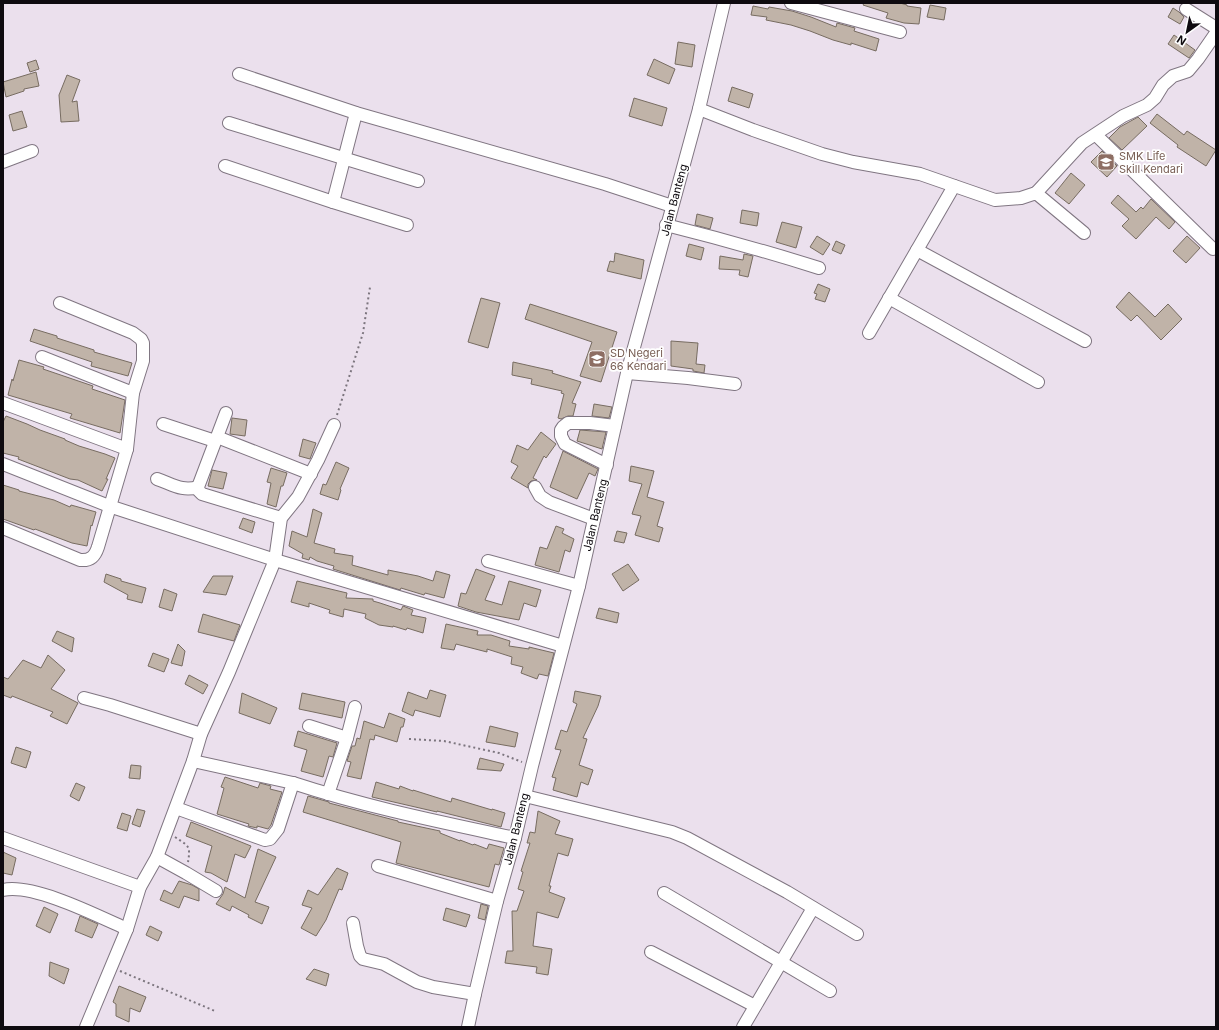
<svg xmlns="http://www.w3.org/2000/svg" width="1219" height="1030" viewBox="0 0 1219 1030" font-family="Inter,sans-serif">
<rect width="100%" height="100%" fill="#ebe0ed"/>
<g fill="#c0b3a8" stroke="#776c61">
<polygon points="864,3 900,3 907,5 907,6 921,8 919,24 904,23 886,18 888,13 863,5"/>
<polygon points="930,5 946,8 944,20 927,17"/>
<polygon points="753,6 768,9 769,7 792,11 811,17 836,27 837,23 855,28 854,31 879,39 876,51 851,43 851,45 833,40 810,31 791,25 766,20 767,17 751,15"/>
<polygon points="1173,8 1179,12 1184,17 1180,24 1168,17"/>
<polygon points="1174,35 1195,50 1189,58 1168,44"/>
<polygon points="678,42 695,45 692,67 675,64"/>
<polygon points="654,59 675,69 669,84 647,75"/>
<polygon points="36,60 39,69 30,72 27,63"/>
<polygon points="36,72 39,86 24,89 24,91 6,97 3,82"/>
<polygon points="67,75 80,80 72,102 77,101 79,121 61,122 59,95"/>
<polygon points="732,87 753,94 749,108 728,101"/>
<polygon points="634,98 667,108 662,126 629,116"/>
<polygon points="22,111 27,127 13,131 9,115"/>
<polygon points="1157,114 1184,135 1187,131 1216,150 1206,166 1177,147 1178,145 1150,123"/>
<polygon points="1138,117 1147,126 1122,150 1109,138 1120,127"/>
<polygon points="1102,151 1117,166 1107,177 1091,162"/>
<polygon points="1071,173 1085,185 1069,204 1055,193"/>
<polygon points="1118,195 1136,212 1141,207 1143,209 1151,199 1175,222 1169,229 1156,217 1136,239 1122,226 1129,219 1111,203"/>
<polygon points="742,210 759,213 757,226 740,223"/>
<polygon points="697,214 713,218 710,229 695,225"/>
<polygon points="782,222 802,227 796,248 776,242"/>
<polygon points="817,236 830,244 823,255 810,247"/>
<polygon points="1187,236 1200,248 1186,263 1173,251"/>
<polygon points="836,241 845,245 841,254 832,250"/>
<polygon points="689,244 704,248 701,260 686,256"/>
<polygon points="615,253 644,260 641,279 607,271 610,261 614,262"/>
<polygon points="744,254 753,256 748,277 739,275 740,270 719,269 720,256 743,260"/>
<polygon points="818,284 830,289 825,302 815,299 817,294 814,293"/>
<polygon points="1129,292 1155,317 1168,304 1182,319 1161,340 1137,315 1131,321 1116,307"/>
<polygon points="481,298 500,303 488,348 468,342"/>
<polygon points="530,304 617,332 601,382 580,376 592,342 525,319"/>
<polygon points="34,329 57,336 57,338 94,350 94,352 132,363 128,376 91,366 92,362 30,341"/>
<polygon points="671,341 698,343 696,364 705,365 704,373 693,371 693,369 671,366"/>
<polygon points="19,360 44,367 43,369 93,386 92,389 125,400 120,433 70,418 72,414 8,395 12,379 13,381"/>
<polygon points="513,362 553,371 552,373 581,382 572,403 576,404 573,416 568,416 561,419 558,418 564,394 561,393 562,391 531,384 532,379 512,375"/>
<polygon points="594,404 612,407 609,418 592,416"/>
<polygon points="6,416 27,424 40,430 65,439 65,440 79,446 105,454 115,458 106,479 108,479 102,491 78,480 70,479 18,459 19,457 3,453 3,422"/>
<polygon points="232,418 247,420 245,436 230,434"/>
<polygon points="580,430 606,432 602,449 577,441"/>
<polygon points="541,432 556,444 546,458 544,456 533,478 537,480 531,481 528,484 528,488 511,478 518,466 511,462 517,445 528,450"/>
<polygon points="303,439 316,443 310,459 299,456"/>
<polygon points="563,451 598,469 595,476 589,473 577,499 550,487"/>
<polygon points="336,462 349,468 340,489 341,490 338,500 320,494 323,484 326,485"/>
<polygon points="631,466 654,471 647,497 664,502 657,526 663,528 659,542 635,535 641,516 632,514 642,484 629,481"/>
<polygon points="271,468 287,473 283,486 281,486 276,507 267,504 271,483 267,482"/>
<polygon points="212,470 227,473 223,489 208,486"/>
<polygon points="3,485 19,490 19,491 54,500 70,507 71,505 96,512 92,526 91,525 87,546 72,543 35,529 34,530 3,519"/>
<polygon points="313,509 322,513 314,543 335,549 334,553 353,556 352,565 388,575 388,570 418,576 433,581 436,571 450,575 444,598 425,593 424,595 401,588 400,590 333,569 334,566 317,561 310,557 309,560 302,558 303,554 289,546 292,531 307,537"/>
<polygon points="243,518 255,522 252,533 239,528"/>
<polygon points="556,526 564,529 562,533 574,539 570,552 565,550 559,572 535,565 540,547 547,549"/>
<polygon points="617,531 627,533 624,543 614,541"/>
<polygon points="628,564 639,580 623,591 612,574"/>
<polygon points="476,569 495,576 485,600 502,605 509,581 541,590 536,607 524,603 519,620 476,612 458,606 461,593 466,594"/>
<polygon points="106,574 121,579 121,581 146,588 142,603 127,599 128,595 104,582"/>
<polygon points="213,576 233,576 226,595 203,592"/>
<polygon points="297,581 347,593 346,598 373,599 373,601 380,603 401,610 403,606 413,610 411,615 426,618 423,633 407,628 406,630 393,626 393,627 379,625 365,618 366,614 344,609 343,617 329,613 330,610 309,603 309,607 291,602"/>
<polygon points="164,589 177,594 172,611 159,607"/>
<polygon points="599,608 619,613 617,623 596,618"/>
<polygon points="203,614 240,625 234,641 198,632"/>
<polygon points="446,624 478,631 477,635 491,635 510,641 509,646 529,649 529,647 554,653 548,676 539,674 537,679 521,673 523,667 511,664 512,657 487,649 487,652 456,644 454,650 441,648"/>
<polygon points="57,631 74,638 72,652 52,641"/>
<polygon points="178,644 185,651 182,666 171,663"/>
<polygon points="153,653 169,659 164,672 148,666"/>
<polygon points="48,655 65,670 51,689 78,703 67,724 50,716 53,712 12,696 11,698 3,695 3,677 8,679 23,660 41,668"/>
<polygon points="189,675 208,685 203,694 185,684"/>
<polygon points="430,690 446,695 440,717 415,710 413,716 402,711 408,692 427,699"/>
<polygon points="575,691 601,696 598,706 583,738 587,739 579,765 593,770 588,785 581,782 577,797 553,790 556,778 552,777 561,750 555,749 561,730 567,732 577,704 573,702"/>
<polygon points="242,693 277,708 270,724 239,713"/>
<polygon points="302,693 345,702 342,718 299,709"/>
<polygon points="389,713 405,719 403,727 401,727 397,742 375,735 374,740 370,739 361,779 347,776 351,762 347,761 352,746 355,746 357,738 360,739 364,721 384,728"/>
<polygon points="490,726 518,733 515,747 486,742"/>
<polygon points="298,731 337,743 333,757 329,756 323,777 301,771 307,750 294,746"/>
<polygon points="16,747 31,752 26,768 11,763"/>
<polygon points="480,758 504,764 501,771 477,769"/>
<polygon points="131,765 141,766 140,779 129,778"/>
<polygon points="225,777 258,788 260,783 271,786 270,789 282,792 271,825 268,829 257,826 257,828 248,826 249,824 217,814 224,788 221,787"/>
<polygon points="376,782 399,789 400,786 413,791 413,790 451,802 452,798 492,810 492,809 505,813 501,827 437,811 437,812 372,797"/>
<polygon points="76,783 85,787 79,801 70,796"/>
<polygon points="308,796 329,802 329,803 398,821 398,822 440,831 440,833 460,841 460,840 473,845 474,844 487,849 489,844 504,848 499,865 495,864 489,887 396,863 401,842 303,812"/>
<polygon points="137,809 145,811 140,827 132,824"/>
<polygon points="538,811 560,821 555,834 573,839 568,856 558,853 549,886 551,886 549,892 565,898 558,918 537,912 533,946 552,949 548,975 536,973 537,967 505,963 507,951 513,951 512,911 517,911 524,891 518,889 523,872 521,871 530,843 527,843 530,832 535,833"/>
<polygon points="122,813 131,816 127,831 117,828"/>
<polygon points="191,822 251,846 245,858 235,854 227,882 211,873 205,872 212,846 186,836"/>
<polygon points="258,849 276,857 255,902 269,907 262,924 248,917 249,915 232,906 230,911 216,904 223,894 225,887 245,898"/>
<polygon points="3,852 16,858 12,875 3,873"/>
<polygon points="337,868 348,873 342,890 339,889 326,920 316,936 301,928 312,908 302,905 308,890 318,895"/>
<polygon points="179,881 192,885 199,889 199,901 184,896 179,908 160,900 164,890 172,894"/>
<polygon points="481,904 488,906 485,920 478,918"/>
<polygon points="44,907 58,914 50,933 36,926"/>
<polygon points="446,908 470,915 466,927 443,920"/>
<polygon points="80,916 98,924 92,938 75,931"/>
<polygon points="150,926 162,932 158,941 146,935"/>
<polygon points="50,962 69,969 64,984 49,976"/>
<polygon points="314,969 329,974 326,986 306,979"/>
<polygon points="119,986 146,997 140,1012 130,1008 129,1022 116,1016 116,1004 113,1002"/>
</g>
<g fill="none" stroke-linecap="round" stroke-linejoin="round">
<defs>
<g id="street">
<polyline points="791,3 900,32"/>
<polyline points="1186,9 1216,28"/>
<polyline points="239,74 356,113 605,184 672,206"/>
<polyline points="699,109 753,130 822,154 853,162 920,174 995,200 1021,198 1036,193 1084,233"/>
<polyline points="229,123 418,181"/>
<polyline points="1096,135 1213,249"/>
<polyline points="3,162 32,151"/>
<polyline points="225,166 333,202 356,113"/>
<polyline points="1036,193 1082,143 1123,116 1147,105 1155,98 1163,85 1173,76 1188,71 1198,59 1216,33"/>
<polyline points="333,202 407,225"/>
<path d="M666,225C718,238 768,252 819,268"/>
<polyline points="917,250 1085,341"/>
<polyline points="889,298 1038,382"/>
<polyline points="869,333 954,186"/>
<polyline points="42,357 133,393"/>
<polyline points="627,373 688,378 735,384"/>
<polyline points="3,403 127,449"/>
<polyline points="226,413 198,487 199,491 202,494 281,518"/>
<polyline points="163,424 215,441"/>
<polyline points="217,437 311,474"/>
<polyline points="3,464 109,506 275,560 563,646"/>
<polyline points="607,465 565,444 561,436 561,430 563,427 568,423 590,423 615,426"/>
<path d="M157,479C172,484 182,492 198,487"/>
<polyline points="535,487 540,496 549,502 594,519"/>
<path d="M3,528L80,560C91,561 95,556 98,547L127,449L133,393L143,361V343L141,339L133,333L60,303"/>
<polyline points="488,561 579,586"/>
<polyline points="84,698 110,705 201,734"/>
<polyline points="309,726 347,738"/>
<path d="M293,783C366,807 441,822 515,838"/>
<polyline points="328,794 347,738 355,707"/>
<polyline points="525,796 672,832 687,838 787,892 857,934"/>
<polyline points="176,808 265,840 270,839 278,829 293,783 193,761"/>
<polyline points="3,838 140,887"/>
<polyline points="157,857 186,873 216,891"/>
<polyline points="378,866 497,901"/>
<path d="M3,890C33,883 98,916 127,929"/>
<polyline points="664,893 830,991"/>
<polyline points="353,923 357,946 360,956 363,959 384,964 417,982 433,987 475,994"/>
<polyline points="651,952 755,1006"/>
<polyline points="86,1027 127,929 140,887 157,857 193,761 201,734 229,672 275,560 281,518 298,497 318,460 334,425"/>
<polyline points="468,1027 475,994 497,901 515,838 532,766 579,586 627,373 699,109 724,3"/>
<polyline points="743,1027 813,908"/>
</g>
</defs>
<use href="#street" stroke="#807682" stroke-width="14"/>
<g stroke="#7c757e" stroke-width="2" stroke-dasharray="2 3" stroke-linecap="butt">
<polyline points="337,415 363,333 370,287"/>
<polyline points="409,739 444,741 499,753 522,762"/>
<path d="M175,837C188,846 191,845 188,862"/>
<polyline points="120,971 215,1011"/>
</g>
<use href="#street" stroke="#fff" stroke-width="12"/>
</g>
<defs>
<symbol id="school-square" viewBox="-11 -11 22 22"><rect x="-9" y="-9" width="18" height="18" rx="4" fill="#8d6e63" stroke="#fff"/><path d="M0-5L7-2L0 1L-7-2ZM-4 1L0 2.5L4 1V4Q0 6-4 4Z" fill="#fff"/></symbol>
</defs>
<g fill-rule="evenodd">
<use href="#school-square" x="1096" y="152" width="20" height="20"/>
<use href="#school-square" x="587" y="349" width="20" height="20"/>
</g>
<g text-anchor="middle" stroke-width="3.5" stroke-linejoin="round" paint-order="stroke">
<g font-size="11" fill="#785e54" stroke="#fff" text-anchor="start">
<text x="1119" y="160">SMK Life<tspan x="1119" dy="13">Skill Kendari</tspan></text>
<text x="610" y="357">SD Negeri<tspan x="610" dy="13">66 Kendari</tspan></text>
</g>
<g font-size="11" fill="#0e0a0f" stroke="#fff">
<text transform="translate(674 200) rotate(-75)" y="4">Jalan Banteng</text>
<text transform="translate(595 515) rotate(-77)" y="4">Jalan Banteng</text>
<text transform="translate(516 829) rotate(-76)" y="4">Jalan Banteng</text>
</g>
</g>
<rect width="1219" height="1030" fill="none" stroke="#0e0a0f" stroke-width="8"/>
<g transform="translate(1187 32) rotate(213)" stroke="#ffffff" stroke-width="3" paint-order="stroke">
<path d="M0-3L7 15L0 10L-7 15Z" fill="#0e0a0f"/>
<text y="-6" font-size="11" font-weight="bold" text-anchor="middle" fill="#0e0a0f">N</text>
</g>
</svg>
